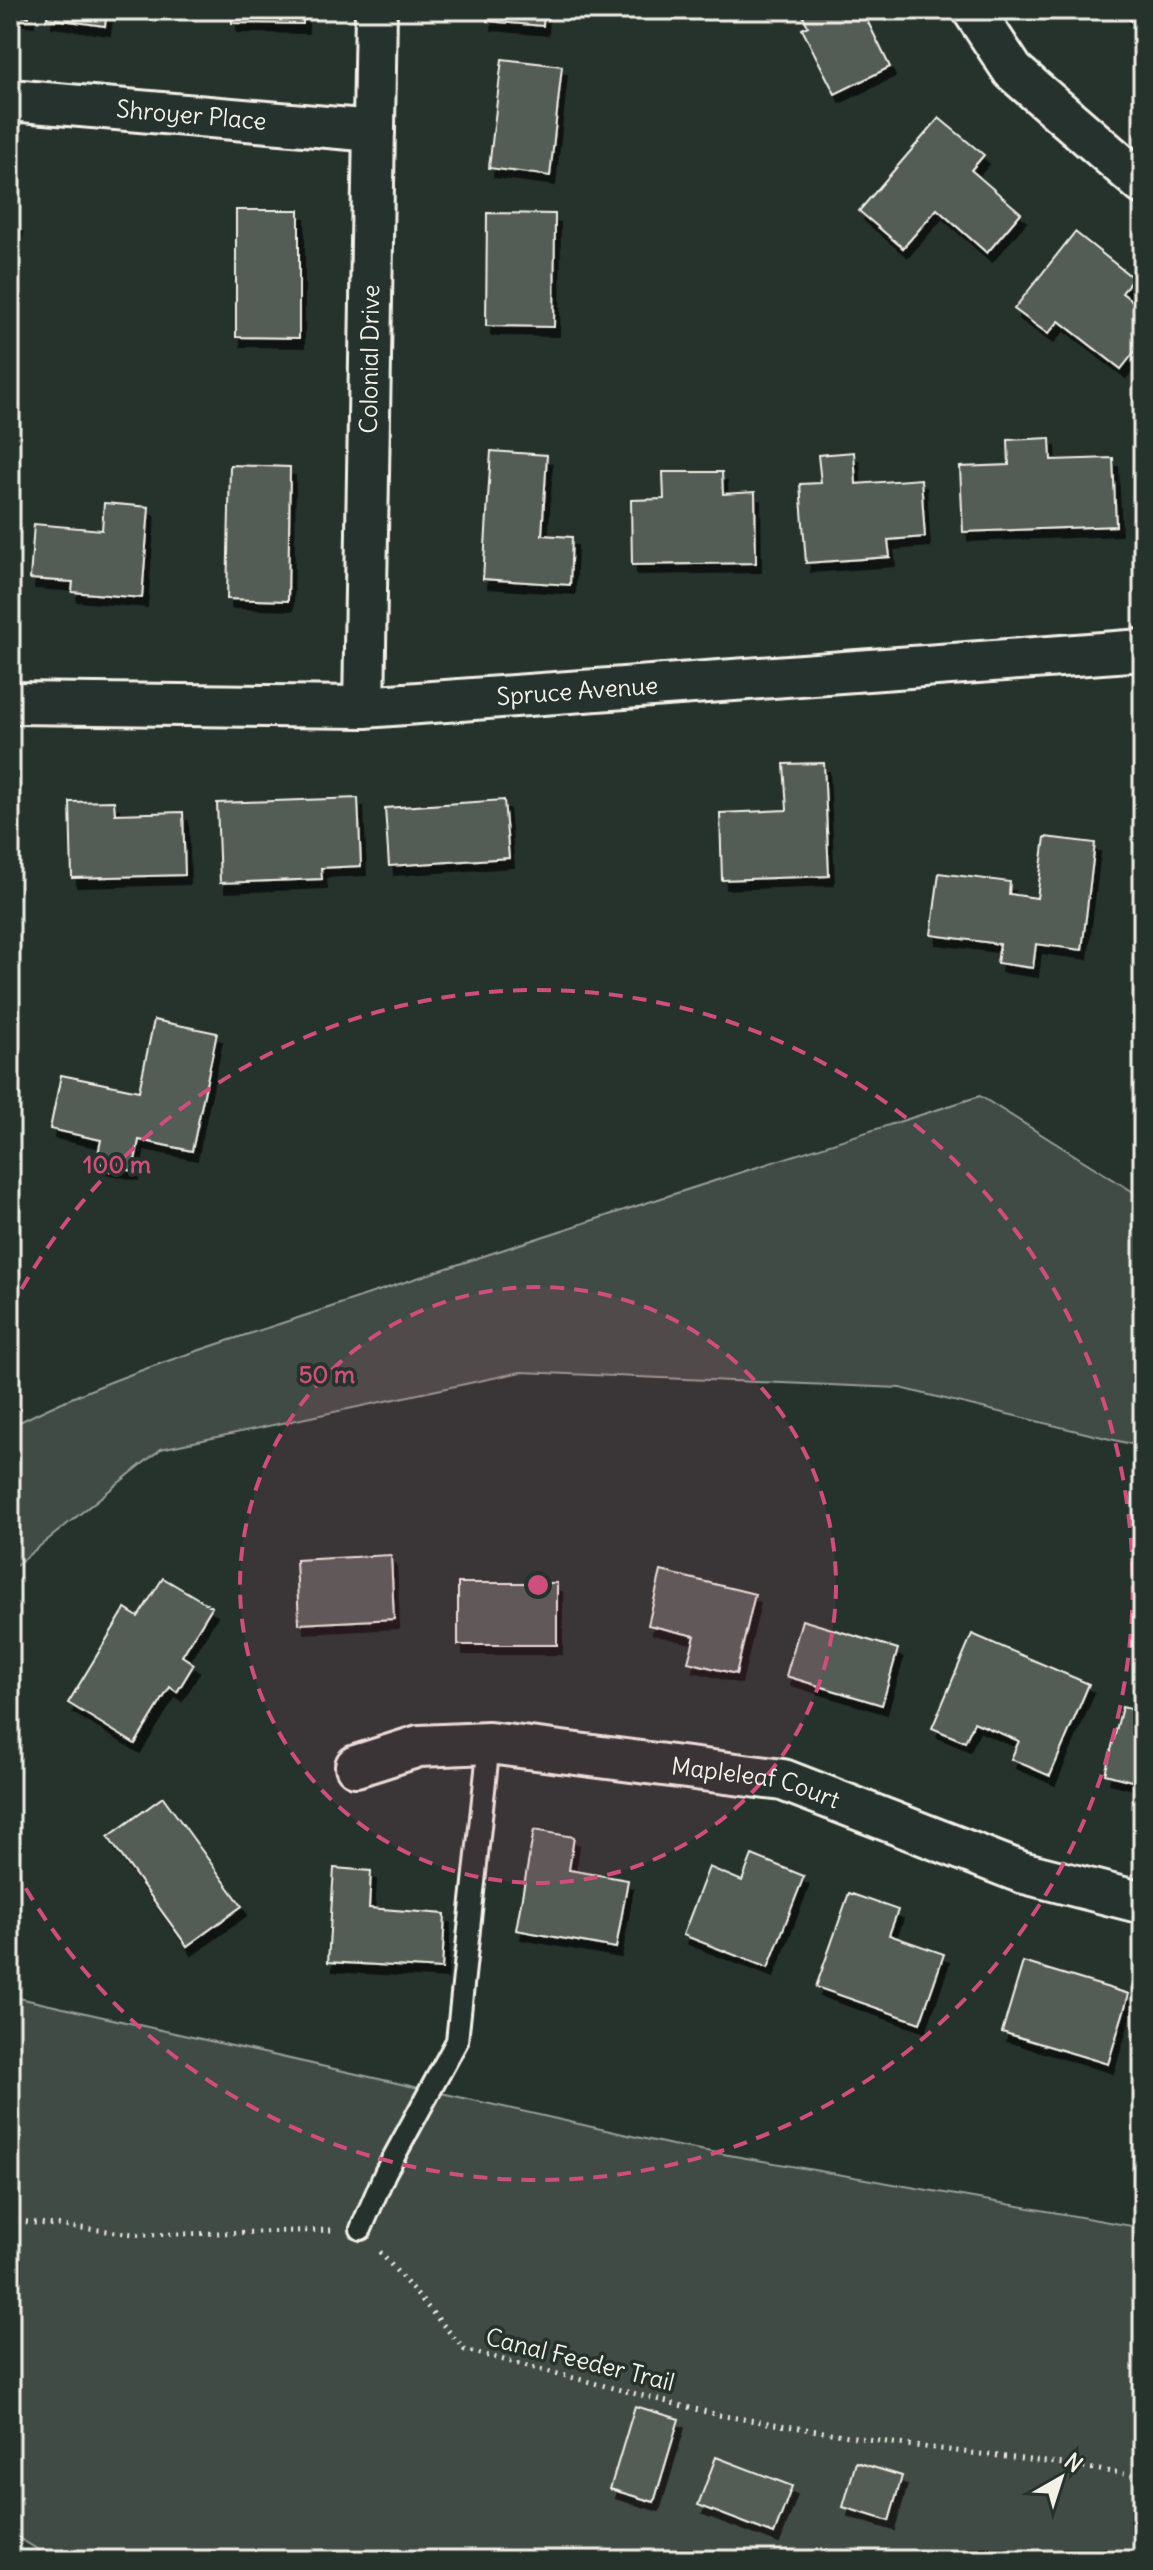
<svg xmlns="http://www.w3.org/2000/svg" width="1153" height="2570" viewBox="0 0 1153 2570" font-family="Delius,sans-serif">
<defs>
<filter id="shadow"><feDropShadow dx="5" dy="9" stdDeviation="0" flood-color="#0009"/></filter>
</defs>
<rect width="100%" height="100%" fill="#26332d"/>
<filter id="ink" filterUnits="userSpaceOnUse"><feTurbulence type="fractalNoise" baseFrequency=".0125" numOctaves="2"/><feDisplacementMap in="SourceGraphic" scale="16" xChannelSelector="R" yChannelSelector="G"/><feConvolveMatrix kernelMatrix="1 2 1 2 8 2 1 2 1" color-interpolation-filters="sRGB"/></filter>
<g filter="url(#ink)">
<g fill="#414b45" stroke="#9a9e96" stroke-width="2">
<path d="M980,1096L1143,1198V1447L900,1388L521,1372L161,1449L10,1570V1427C109,1375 227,1342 334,1306C548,1233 764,1165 980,1096Z"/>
<polygon points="10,1996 672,2145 1143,2228 1143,2560 56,2560 10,2533"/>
</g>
<g fill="#525c55" stroke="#f4f1e8" stroke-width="2" filter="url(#shadow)">
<polygon points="10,10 29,10 29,17 10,15"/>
<polygon points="48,10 107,10 105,26 47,18"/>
<polygon points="232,10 303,10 303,24 232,23"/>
<polygon points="488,10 544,10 543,26 487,21"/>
<polygon points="800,10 862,10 890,67 835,94 802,29 808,26"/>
<polygon points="1121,10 1143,10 1143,34"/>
<polygon points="502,59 562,66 550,176 489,168"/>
<polygon points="939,118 984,155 971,170 1021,213 987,253 937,209 903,248 859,211"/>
<polygon points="236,210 299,210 299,338 236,337"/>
<polygon points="487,213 555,214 554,327 486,326"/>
<polygon points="10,222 18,224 10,263"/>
<polygon points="1075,232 1133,278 1122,293 1143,309 1143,341 1121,369 1059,321 1048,334 1014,309"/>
<polygon points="1050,438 1051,460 1113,458 1116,526 963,532 960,467 1009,465 1008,440"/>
<polygon points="491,451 547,455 542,535 572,537 570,585 483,579"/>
<polygon points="854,452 856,484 921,479 925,537 888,540 890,557 806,563 800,484 821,483 818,455"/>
<polygon points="230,465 290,467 288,601 227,599"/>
<polygon points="663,472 722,472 723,494 755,492 756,563 632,565 631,500 664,499"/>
<polygon points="104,503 149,507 142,598 72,592 73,582 30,579 34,524 102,530"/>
<polygon points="824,763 829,876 722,880 720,813 787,810 784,764"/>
<polygon points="358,798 361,866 321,868 322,879 220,883 217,803"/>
<polygon points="504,800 509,858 389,866 385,808"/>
<polygon points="114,801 115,814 183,812 185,875 72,878 70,802"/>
<polygon points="1045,837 1095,843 1082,950 1036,944 1033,968 997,963 1000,944 931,935 939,873 1010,882 1009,894 1037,898"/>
<polygon points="154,1020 217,1033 192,1151 139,1140 133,1171 96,1163 101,1140 50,1129 61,1075 139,1091"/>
<polygon points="391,1555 394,1619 299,1624 296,1560"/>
<polygon points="661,1571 755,1594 736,1674 688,1662 695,1636 648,1625"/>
<polygon points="163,1578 212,1607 182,1656 194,1664 177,1692 170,1687 135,1744 68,1703 125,1609 138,1617"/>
<rect x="458" y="1583" width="99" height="62"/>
<polygon points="802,1620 898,1649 882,1705 786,1676"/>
<polygon points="972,1634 1089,1684 1050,1776 1011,1759 1019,1741 974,1722 965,1742 932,1728"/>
<polygon points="1122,1707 1143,1712 1143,1784 1105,1774"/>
<polygon points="163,1797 242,1906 187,1946 108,1837"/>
<polygon points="534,1830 574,1837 569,1870 628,1880 616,1948 516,1930"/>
<polygon points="752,1855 804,1876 768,1968 683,1935 709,1867 742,1881"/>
<polygon points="334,1868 371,1871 369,1908 445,1914 442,1969 328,1962"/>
<polygon points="849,1893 898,1910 889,1935 944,1954 920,2023 816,1987"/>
<polygon points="1023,1962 1129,1994 1108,2064 1002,2032"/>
<polygon points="635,2406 679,2419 654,2502 610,2489"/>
<polygon points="716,2457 792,2486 774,2534 698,2505"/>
<polygon points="856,2462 902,2476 889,2521 843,2507"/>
</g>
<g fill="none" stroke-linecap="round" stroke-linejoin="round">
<defs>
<polyline id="lane" points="361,2229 385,2173 457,2041 489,1743"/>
<g id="street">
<polyline points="973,10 1013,71 1143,184"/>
<path id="s1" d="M10,100L374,131"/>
<path id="s2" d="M10,703L364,707L1143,650"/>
<path id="s3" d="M364,707L376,10"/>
<path id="s4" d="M356,1766L419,1746L489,1743L783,1780L1021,1872L1143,1903"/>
</g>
</defs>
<use href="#lane" stroke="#f4f1e8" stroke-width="26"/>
<use href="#street" stroke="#f4f1e8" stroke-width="46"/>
<g stroke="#f4f1e8" stroke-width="5" stroke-dasharray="2 6" stroke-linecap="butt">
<polyline points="10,2220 143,2235 332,2230"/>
<polyline points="380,2252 465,2350 718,2415 899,2444 1063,2464 1143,2477"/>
</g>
<use href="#lane" stroke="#26332d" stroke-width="20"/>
<use href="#street" stroke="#26332d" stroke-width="40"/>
</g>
</g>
<circle cx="538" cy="1585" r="298" fill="#ce4e7e" fill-opacity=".12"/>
<g fill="none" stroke="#ce4e7e" stroke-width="4" stroke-dasharray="14 10">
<circle cx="538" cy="1585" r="298"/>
<path d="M10 1310A595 595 0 1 1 10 1860"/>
</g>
<g text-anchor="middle" stroke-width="7" stroke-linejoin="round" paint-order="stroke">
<g font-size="24" fill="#f4f1e8" stroke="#26332d">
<text dy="8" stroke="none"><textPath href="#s1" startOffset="182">Shroyer Place</textPath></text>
<text dy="8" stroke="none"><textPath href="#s3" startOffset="348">Colonial Drive</textPath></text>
<text dy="8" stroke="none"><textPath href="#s2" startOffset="568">Spruce Avenue</textPath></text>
<text dy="8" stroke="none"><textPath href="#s4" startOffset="406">Mapleleaf Court</textPath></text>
<text transform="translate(580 2360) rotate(14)" y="8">Canal Feeder Trail</text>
</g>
</g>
<circle cx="538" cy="1585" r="12" fill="#ce4e7e" stroke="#26332d" stroke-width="4"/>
<g font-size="24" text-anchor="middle" font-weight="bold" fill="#ce4e7e" stroke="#26332d" stroke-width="7" stroke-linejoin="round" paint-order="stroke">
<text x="117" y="1173">100 m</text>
<text x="327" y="1383">50 m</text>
</g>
<rect width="1153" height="2570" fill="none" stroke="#26332d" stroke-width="40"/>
<rect x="20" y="20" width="1113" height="2530" fill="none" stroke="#f4f1e8" stroke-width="3" filter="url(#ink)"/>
<g transform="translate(1061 2478) rotate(39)" stroke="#26332d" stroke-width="6" paint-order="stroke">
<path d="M0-6L14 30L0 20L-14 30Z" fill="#f4f1e8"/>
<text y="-12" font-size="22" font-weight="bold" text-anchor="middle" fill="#f4f1e8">N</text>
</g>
</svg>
